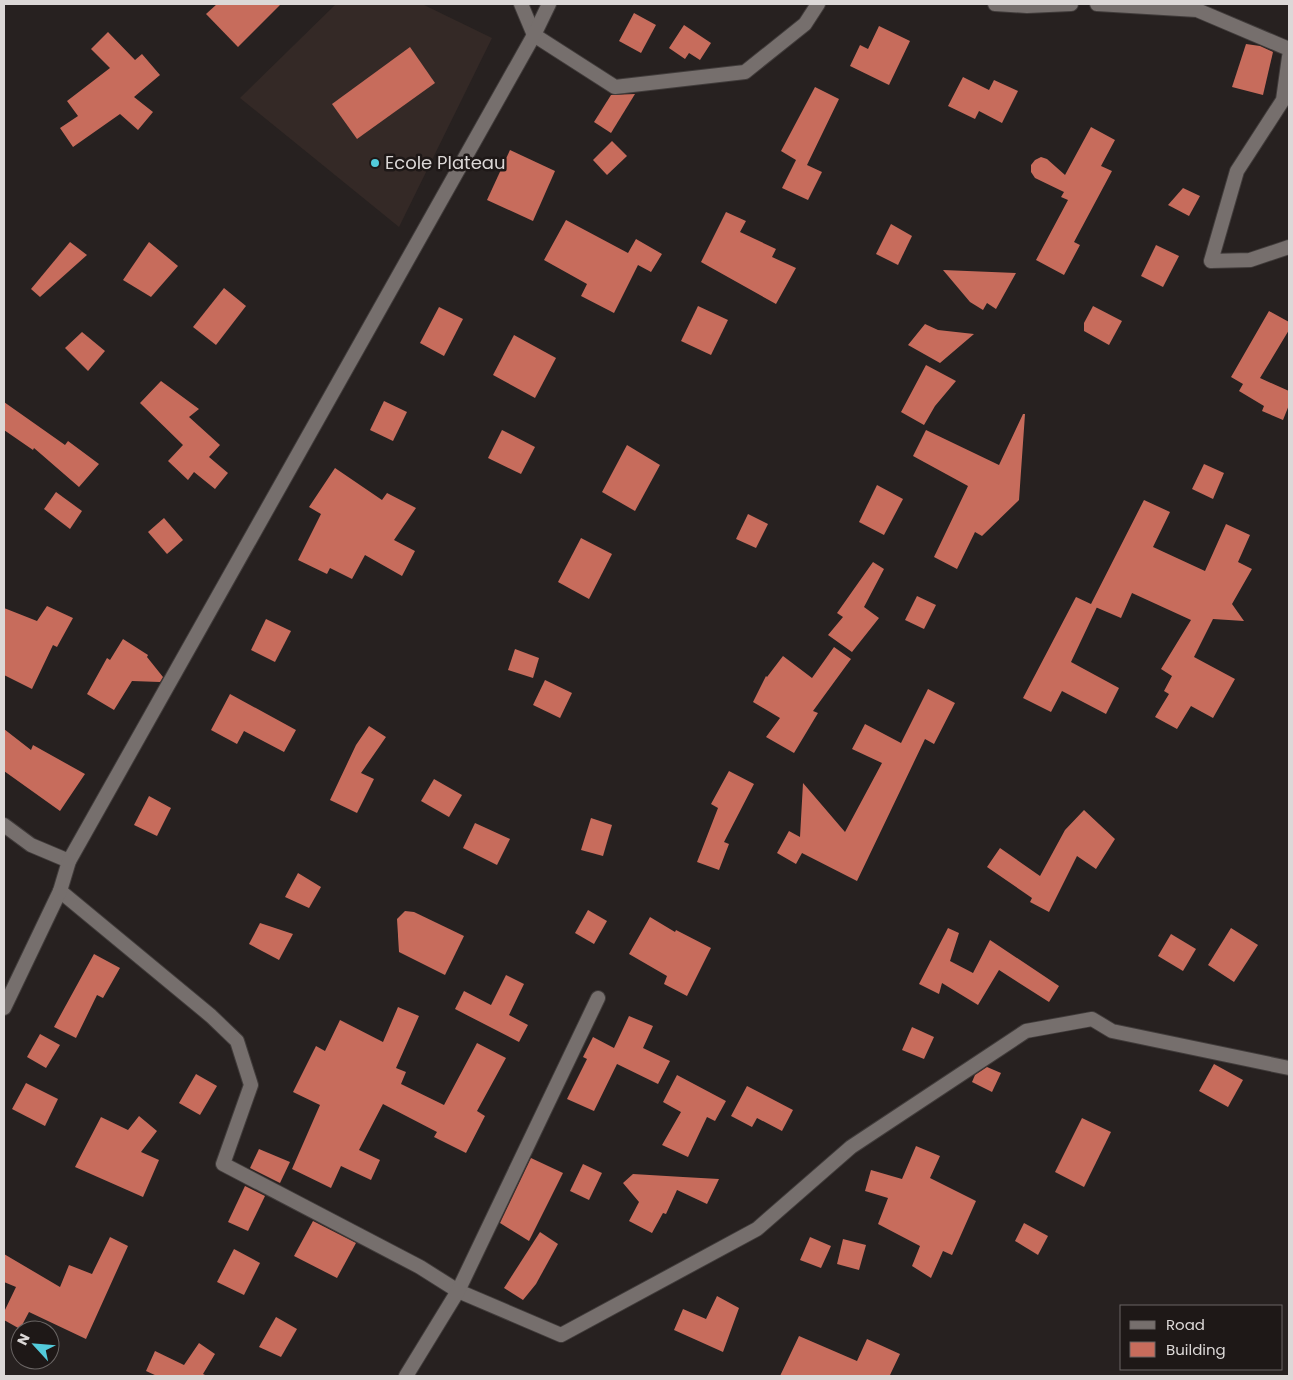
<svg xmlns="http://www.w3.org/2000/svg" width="1293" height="1380" viewBox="0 0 1293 1380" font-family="Poppins,sans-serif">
<rect width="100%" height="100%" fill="#272120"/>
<polygon fill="#342926" points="336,4 422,4 492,38 399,227 240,98"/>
<g fill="#c76c5c">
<polygon points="217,4 281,4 238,47 206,14"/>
<polygon points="634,13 656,25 641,53 619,41"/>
<polygon points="684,25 711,43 700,60 689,53 685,59 669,48"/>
<polygon points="879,26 910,41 889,85 850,66 860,45 868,49"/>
<polygon points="108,32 135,60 142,54 160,75 134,97 153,112 138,130 120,114 73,147 60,128 78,116 67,101 110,68 91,49"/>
<polygon points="1246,44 1260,46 1273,52 1263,95 1232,87"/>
<polygon points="410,47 435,83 357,139 332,104"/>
<polygon points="963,77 989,90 994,80 1018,91 1002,123 979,111 975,119 948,106"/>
<polygon points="815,87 839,99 807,165 822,172 808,200 782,188 796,160 781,151"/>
<polygon points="635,94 611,133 594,122 611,95"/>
<polygon points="1091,127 1115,140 1101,166 1112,171 1074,242 1080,245 1064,275 1036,260 1068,200 1061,197 1064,192 1035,178 1031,172 1031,165 1035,160 1041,157 1047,159 1065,175"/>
<polygon points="612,141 627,156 607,175 593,160"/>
<polygon points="510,150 555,171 533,221 487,200"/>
<polygon points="1183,188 1200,196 1189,216 1168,205"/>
<polygon points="726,212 746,221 740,232 776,249 772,257 796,268 776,304 701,262"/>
<polygon points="566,220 628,253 636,239 662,254 651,272 638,265 614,313 581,296 587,284 544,260"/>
<polygon points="891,224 912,236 898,265 876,254"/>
<polygon points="70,242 87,255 40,297 31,289"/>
<polygon points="149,242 178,266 151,297 123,280"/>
<polygon points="1156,245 1179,256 1163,287 1141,276"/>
<polygon points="943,270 1016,273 996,309 987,303 983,310 970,302"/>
<polygon points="224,288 246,306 216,345 193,327"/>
<polygon points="698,306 728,320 711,355 681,341"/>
<polygon points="1093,306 1122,321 1109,345 1084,331 1084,323"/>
<polygon points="439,307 463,319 444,356 420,343"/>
<polygon points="1269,311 1289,322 1289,330 1260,378 1289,391 1289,405 1283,420 1262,411 1264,406 1239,391 1243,384 1231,377"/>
<polygon points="925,324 938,330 974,334 940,363 908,345"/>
<polygon points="82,332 105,351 88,371 65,348"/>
<polygon points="514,335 556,358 535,398 493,375"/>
<polygon points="926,365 956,381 935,406 924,425 901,412"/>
<polygon points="161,381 199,409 189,417 220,445 209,457 228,473 215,489 194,472 188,480 168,461 183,445 140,403"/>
<polygon points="384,401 407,412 393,441 370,430"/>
<polygon points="4,402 65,445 68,441 99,464 79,487 34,448 33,450 4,430"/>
<polygon points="1023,414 1025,414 1019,500 982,536 975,532 957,569 934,557 968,486 913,456 926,430 999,465"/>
<polygon points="502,430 535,447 521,474 488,458"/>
<polygon points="627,445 660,465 635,511 602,492"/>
<polygon points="1204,464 1224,473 1213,499 1192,489"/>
<polygon points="335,468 382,500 387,493 416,508 394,540 415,551 402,576 365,555 352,579 330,568 327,574 298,560 321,514 309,507"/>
<polygon points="877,485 903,499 884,535 859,522"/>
<polygon points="56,492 82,511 70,529 44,509"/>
<polygon points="1144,500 1170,512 1153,547 1205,571 1226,524 1250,535 1238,562 1252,569 1232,604 1244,621 1213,619 1194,657 1235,679 1213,718 1191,706 1177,729 1155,717 1169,694 1164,691 1172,676 1161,669 1191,620 1132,593 1121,618 1093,606 1097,607 1071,662 1119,688 1106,714 1062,691 1051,712 1023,698 1076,597 1091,604"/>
<polygon points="748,514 768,524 756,548 736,539"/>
<polygon points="164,518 183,540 167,554 148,532"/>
<polygon points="581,538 612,554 589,599 558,582"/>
<polygon points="873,562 884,569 864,607 879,618 852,652 828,635 843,617 837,613"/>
<polygon points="917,596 936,605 924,629 905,620"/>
<polygon points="47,606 73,618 57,647 53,645 32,689 4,675 4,608 37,621"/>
<polygon points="266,619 291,631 275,662 251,650"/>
<polygon points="123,639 148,655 147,657 163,677 160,682 132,681 114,710 87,694 107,658 110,660"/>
<polygon points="834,647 851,659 813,711 818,713 794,753 766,737 780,718 753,702 766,676 767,677 783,656 812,678"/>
<polygon points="515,649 539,658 533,678 508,670"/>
<polygon points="545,680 572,693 560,718 533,705"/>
<polygon points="928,689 955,703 934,744 925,739 857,881 802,853 796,864 777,853 789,831 800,837 803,783 845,832 882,763 852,749 865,724 901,743"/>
<polygon points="230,694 296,730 284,752 244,731 237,744 211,730"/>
<polygon points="369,726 386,737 361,773 374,779 357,813 330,800 356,745"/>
<polygon points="4,729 31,750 33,745 85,774 60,811 4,771"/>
<polygon points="729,771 754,784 724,842 729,844 719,870 697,862 718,808 711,804"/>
<polygon points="434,779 462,795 449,817 421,801"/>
<polygon points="149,796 171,808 157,836 134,825"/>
<polygon points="1084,810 1115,839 1096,869 1077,856 1049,912 1030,902 1032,898 987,867 1000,848 1040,876 1065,830"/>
<polygon points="591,818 612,825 603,856 581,850"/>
<polygon points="475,823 510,839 497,865 463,848"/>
<polygon points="298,873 321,887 309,908 285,897"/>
<polygon points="588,910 607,921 594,944 575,933"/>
<polygon points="405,911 414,912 464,936 445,975 399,952 397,919"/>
<polygon points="650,917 675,932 676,930 711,948 687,996 664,984 667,976 629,954"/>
<polygon points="260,923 293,934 279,960 249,944"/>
<polygon points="948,928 959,933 950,961 973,973 990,940 1059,986 1049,1002 999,970 978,1005 942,983 939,994 919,984"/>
<polygon points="1231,928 1258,945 1234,982 1208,965"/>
<polygon points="1171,934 1196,949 1183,971 1158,956"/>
<polygon points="94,954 120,968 103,998 97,995 76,1038 54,1027"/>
<polygon points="506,975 524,984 509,1015 528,1025 519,1042 455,1009 464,991 491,1005"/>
<polygon points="398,1007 419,1016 396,1068 406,1072 401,1084 444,1105 477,1043 506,1058 477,1111 485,1116 466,1153 434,1137 437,1132 383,1104 359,1150 380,1160 371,1180 341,1166 331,1188 292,1169 320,1105 293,1092 316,1046 325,1051 340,1020 383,1042"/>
<polygon points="629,1016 653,1026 643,1048 670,1061 658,1084 617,1064 594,1111 567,1099 587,1059 583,1057 593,1037 614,1048"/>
<polygon points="912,1027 934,1037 924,1059 902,1050"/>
<polygon points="40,1034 60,1045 46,1068 27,1057"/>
<polygon points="1214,1064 1243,1080 1228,1107 1199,1091"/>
<polygon points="987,1067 1001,1073 992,1092 972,1082 975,1075"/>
<polygon points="196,1074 217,1086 200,1115 179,1103"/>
<polygon points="677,1075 726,1101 715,1121 707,1117 688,1157 662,1145 681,1112 663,1102"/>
<polygon points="26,1083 58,1099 45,1126 12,1109"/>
<polygon points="747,1086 793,1110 782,1131 757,1118 752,1127 731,1116"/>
<polygon points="139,1116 157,1131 141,1152 159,1160 143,1197 75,1167 101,1117 128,1130"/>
<polygon points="1082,1118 1111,1132 1084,1187 1055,1172"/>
<polygon points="916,1146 940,1156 930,1178 976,1201 952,1255 943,1251 931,1278 912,1266 920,1246 878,1224 888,1198 865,1191 871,1170 902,1179"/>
<polygon points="259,1149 290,1162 280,1183 250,1168"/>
<polygon points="531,1158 563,1173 529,1241 500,1223"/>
<polygon points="583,1164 602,1173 589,1200 570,1191"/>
<polygon points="633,1174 683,1177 719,1179 707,1204 677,1190 666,1214 663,1213 652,1233 629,1221 639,1202 623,1183"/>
<polygon points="245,1186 265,1196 248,1231 228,1222"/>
<polygon points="313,1221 356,1243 337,1278 294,1256"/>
<polygon points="1024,1223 1048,1236 1038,1255 1015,1241"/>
<polygon points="540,1232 558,1244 536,1284 523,1300 504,1288"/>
<polygon points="110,1237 128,1246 86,1339 29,1312 20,1329 4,1320 4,1312 16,1287 4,1282 4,1254 60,1287 69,1265 92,1274"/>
<polygon points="810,1237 831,1246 821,1268 800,1260"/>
<polygon points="843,1239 866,1245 859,1270 837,1264"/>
<polygon points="234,1249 260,1263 244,1295 217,1282"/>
<polygon points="717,1296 739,1308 723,1352 674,1330 683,1309 706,1319"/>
<polygon points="276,1317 297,1329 281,1357 259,1347"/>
<polygon points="799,1336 857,1361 867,1339 900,1354 890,1375 893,1376 780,1376"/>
<polygon points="199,1343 215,1354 203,1374 207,1376 157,1376 146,1371 155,1351 184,1365"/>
</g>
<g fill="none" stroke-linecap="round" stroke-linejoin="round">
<defs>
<g id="minor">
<polyline points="521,4 534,35 615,87 745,72 805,24 818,4"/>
<polyline points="995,4 1027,6 1071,4"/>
<polyline points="1097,4 1197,10 1289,49"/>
<polyline points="1289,57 1283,100 1237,171 1211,261 1250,260 1289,247"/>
<polyline points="4,825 31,845 69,861"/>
<polyline points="60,891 211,1016 237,1041 251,1085 223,1164 420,1267 458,1291 561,1335 757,1229 851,1147 1026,1031 1092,1019 1112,1031 1289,1068"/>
<polyline points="4,1008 60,891 69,861 534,35 549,4"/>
<polyline points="406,1376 458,1291 598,998"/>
</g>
</defs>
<use href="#minor" stroke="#413c3b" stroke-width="16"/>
<use href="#minor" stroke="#766f6d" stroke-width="14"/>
</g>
<circle fill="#53cbdb" stroke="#1e1817" stroke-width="2" cx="375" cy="163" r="5"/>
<g text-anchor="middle" stroke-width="5" stroke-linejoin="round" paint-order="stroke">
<g font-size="18" fill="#dcd8d7" stroke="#1e1817" text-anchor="start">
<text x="385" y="169">Ecole Plateau</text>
</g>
</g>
<rect width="1293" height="1380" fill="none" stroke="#dcd8d7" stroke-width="10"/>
<rect x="1120" y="1305" width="162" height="65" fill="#1e1817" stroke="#6a6564"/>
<rect x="1130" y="1321" width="25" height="8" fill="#766f6d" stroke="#6a6564"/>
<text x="1166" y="1330" font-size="15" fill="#dcd8d7">Road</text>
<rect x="1130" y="1342" width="25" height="15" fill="#c76c5c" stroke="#6a6564"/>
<text x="1166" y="1355" font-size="15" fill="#dcd8d7">Building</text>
<g transform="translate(35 1345) rotate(296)"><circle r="24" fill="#1e1817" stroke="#6a6564"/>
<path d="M0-4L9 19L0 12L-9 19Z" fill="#53cbdb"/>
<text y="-8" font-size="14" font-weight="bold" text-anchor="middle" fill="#dcd8d7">N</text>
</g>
</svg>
